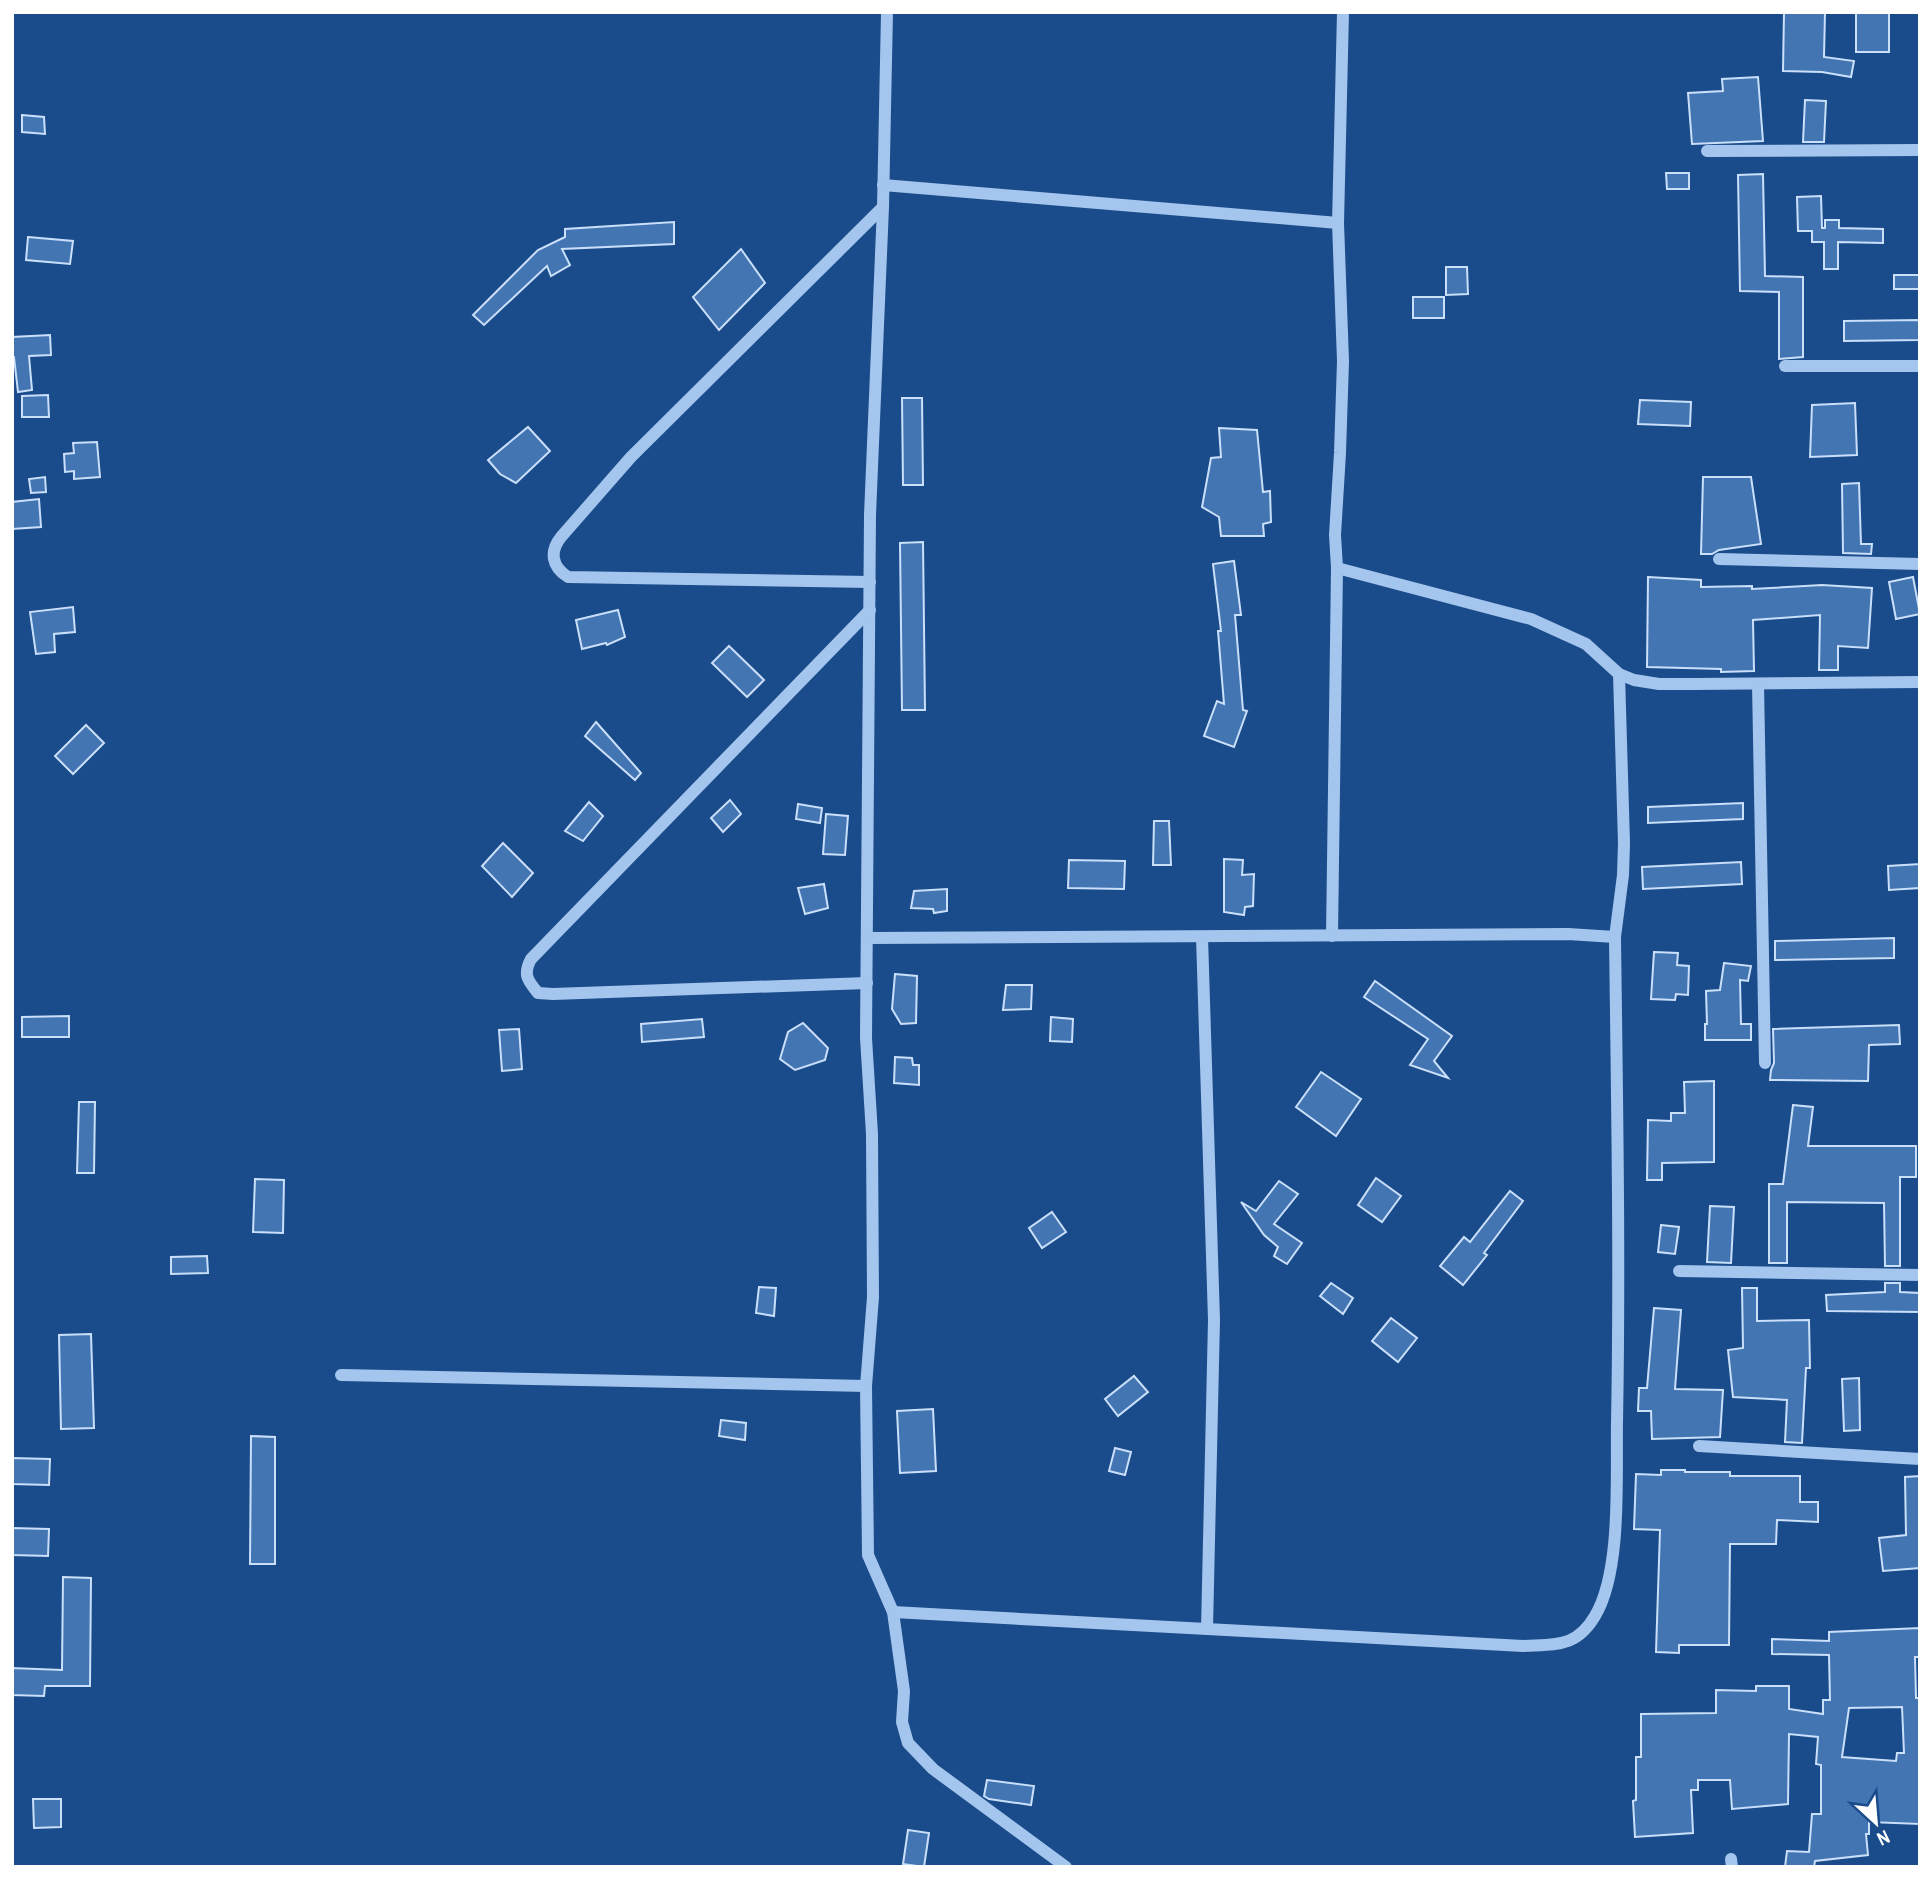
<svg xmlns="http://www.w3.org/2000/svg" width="1932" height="1879" viewBox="0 0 1932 1879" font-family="'Archivo Narrow',sans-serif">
<rect width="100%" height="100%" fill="#1a4b8a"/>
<g fill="#4375b3" stroke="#cadffa" stroke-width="2" fill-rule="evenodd">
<polygon points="1784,12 1825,12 1824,57 1854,61 1851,77 1822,72 1783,71"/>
<rect x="1856" y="12" width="33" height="40"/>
<polygon points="1758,77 1763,141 1692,144 1688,93 1723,91 1722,79"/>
<polygon points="1805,100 1826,101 1824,142 1803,142"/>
<polygon points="22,115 44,117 45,134 22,132"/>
<polygon points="1666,173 1689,173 1689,189 1667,189"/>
<polygon points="1763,174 1765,276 1803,277 1803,357 1779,359 1779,292 1740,291 1738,175"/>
<polygon points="1821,196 1822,228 1825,228 1825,220 1839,220 1839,228 1883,229 1883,243 1838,242 1838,269 1824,269 1824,242 1812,242 1812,231 1798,231 1797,197"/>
<polygon points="674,222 674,244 562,249 570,265 551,276 547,266 484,325 473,315 538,250 565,237 565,229"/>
<polygon points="28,237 73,241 70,264 26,260"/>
<polygon points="741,249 765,283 719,330 693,297"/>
<polygon points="1446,267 1467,267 1468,294 1446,295"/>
<rect x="1894" y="275" width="26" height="14"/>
<rect x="1413" y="297" width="31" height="21"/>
<polygon points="1920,320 1920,340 1844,341 1844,321"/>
<polygon points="50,335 51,355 29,356 32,390 18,392 14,357 12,357 12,337"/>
<polygon points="48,395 49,417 22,417 22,396"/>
<polygon points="902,398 922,398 923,485 903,485"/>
<polygon points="1640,400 1691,402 1690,426 1638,424"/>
<polygon points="1855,403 1857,455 1810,457 1812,405"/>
<polygon points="528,427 550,451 516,483 500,474 488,460"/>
<polygon points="1219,428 1257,430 1263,492 1270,491 1271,522 1263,524 1264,536 1221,536 1219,517 1202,507 1211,458 1221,457"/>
<polygon points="97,442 100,477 74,479 74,471 65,472 64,454 74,453 73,443"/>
<polygon points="45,477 46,492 31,493 29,479"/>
<polygon points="1703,477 1751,477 1761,544 1719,550 1712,554 1701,554"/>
<polygon points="1859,483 1861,544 1872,544 1871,554 1843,553 1842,484"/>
<polygon points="39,499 41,527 12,529 12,502"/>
<polygon points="923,542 925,710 902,710 900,543"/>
<polygon points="1234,561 1241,615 1235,615 1243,710 1247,711 1234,747 1204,736 1217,701 1224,704 1218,631 1221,631 1213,564"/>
<polygon points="1648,577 1701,580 1701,587 1752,586 1752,589 1822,585 1872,588 1868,648 1838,646 1838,670 1819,670 1820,615 1753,620 1754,671 1721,672 1721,669 1647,667"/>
<polygon points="1913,577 1920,614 1896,619 1889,582"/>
<polygon points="73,607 75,632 54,634 55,652 36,654 30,612"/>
<polygon points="618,610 625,637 607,645 606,643 582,649 576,620"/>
<polygon points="729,646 764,680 747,697 712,663"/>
<polygon points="596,722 641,773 635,780 585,736"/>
<polygon points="86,725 104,743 73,774 55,756"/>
<polygon points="730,800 741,814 723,832 711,818"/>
<polygon points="589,802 603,816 583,841 565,831"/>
<polygon points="1743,803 1743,819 1648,823 1648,807"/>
<polygon points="798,804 822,808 820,823 796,819"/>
<polygon points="826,814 848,816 845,855 823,854"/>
<polygon points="1154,821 1169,821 1171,865 1153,865"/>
<polygon points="503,843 533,873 512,897 482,866"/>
<polygon points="1224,859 1243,860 1242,875 1254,874 1253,906 1245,907 1244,915 1224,912"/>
<polygon points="1069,860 1125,861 1124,889 1068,888"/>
<polygon points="1741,862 1742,884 1643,889 1642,867"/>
<polygon points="1920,864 1920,888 1889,890 1888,866"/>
<polygon points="824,884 828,908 805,914 798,888"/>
<polygon points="947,889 947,911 934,913 933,909 911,908 914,891"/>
<polygon points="1894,938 1894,958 1775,960 1775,941"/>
<polygon points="1654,952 1678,953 1677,965 1689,966 1688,995 1676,994 1675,1000 1651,999"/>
<polygon points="1724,963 1751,966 1748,981 1740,980 1741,1024 1751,1024 1751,1040 1705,1040 1705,1024 1707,1024 1706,991 1720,990"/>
<polygon points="895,974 917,976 916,1023 901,1024 892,1009"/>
<polygon points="1375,981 1452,1036 1434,1061 1448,1078 1410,1065 1428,1039 1364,997"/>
<polygon points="1006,985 1032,985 1031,1009 1003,1010"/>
<polygon points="69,1016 69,1037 22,1037 22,1017"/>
<polygon points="1051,1017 1073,1019 1072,1042 1050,1041"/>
<polygon points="702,1019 704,1037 642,1042 641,1024"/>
<polygon points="803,1023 828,1048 825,1060 795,1070 780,1059 788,1032"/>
<polygon points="1899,1025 1900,1044 1869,1045 1868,1081 1770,1080 1771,1070 1774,1063 1773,1029"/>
<polygon points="519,1029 522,1069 502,1071 499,1030"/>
<polygon points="895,1057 912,1058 913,1065 919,1065 919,1085 894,1083"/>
<polygon points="1321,1072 1361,1099 1336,1136 1296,1107"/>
<polygon points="1714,1081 1714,1162 1662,1163 1662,1180 1647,1180 1648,1120 1671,1121 1671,1113 1685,1113 1684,1082"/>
<polygon points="79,1102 95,1102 94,1173 77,1173"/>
<polygon points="1793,1105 1813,1107 1808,1146 1916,1146 1916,1177 1900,1177 1900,1266 1885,1266 1884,1203 1787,1202 1787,1263 1769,1263 1769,1184 1783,1184"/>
<polygon points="1376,1178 1401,1196 1382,1222 1358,1205"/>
<polygon points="255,1179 284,1180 283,1233 253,1232"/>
<polygon points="1279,1181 1298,1194 1274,1224 1302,1243 1287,1264 1274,1256 1278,1247 1264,1235 1241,1202 1256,1211"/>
<polygon points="1510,1191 1523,1201 1484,1253 1487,1255 1463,1285 1440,1266 1464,1237 1470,1242"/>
<polygon points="1710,1206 1734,1207 1731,1263 1707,1262"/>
<polygon points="1052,1212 1066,1232 1042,1248 1029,1228"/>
<polygon points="1661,1225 1679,1227 1675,1254 1658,1252"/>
<polygon points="207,1256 208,1273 171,1274 171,1257"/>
<polygon points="1331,1283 1353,1298 1343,1314 1320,1296"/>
<polygon points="1885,1283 1900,1283 1900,1292 1920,1293 1920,1312 1827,1311 1826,1295 1885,1292"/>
<polygon points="759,1287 776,1288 774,1316 756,1313"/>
<polygon points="1742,1288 1757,1288 1757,1321 1809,1320 1810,1368 1806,1368 1802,1443 1785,1442 1787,1400 1733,1397 1728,1350 1743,1348"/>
<polygon points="1654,1308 1681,1310 1675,1389 1723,1390 1720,1437 1652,1439 1651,1411 1638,1411 1639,1388 1647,1388"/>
<polygon points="1391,1318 1417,1338 1398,1362 1372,1341"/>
<polygon points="91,1334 94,1428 61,1429 59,1335"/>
<polygon points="1134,1376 1148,1392 1118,1416 1105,1399"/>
<polygon points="1859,1378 1860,1430 1844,1431 1842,1379"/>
<polygon points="933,1409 936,1471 900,1473 897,1411"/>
<polygon points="721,1420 746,1423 745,1440 719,1436"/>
<polygon points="251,1436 275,1437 275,1564 250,1564"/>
<polygon points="1115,1448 1131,1452 1125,1475 1109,1471"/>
<polygon points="12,1458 50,1459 49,1485 12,1484"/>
<polygon points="1661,1470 1685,1470 1685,1472 1730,1472 1730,1476 1800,1476 1800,1502 1818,1502 1818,1522 1777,1520 1776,1544 1730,1544 1729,1645 1679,1645 1679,1653 1656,1652 1660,1530 1634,1529 1636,1474 1661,1475"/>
<polygon points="1920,1476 1920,1568 1883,1571 1879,1538 1906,1535 1905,1477"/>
<polygon points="12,1528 49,1529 48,1556 12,1555"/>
<polygon points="63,1577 91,1578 90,1686 45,1686 44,1696 12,1695 12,1668 62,1670"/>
<path d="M1920,1628V1657H1915L1916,1698H1920V1824L1869,1822V1834H1866L1868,1855L1815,1861L1814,1867H1785L1787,1851L1809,1852L1812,1814H1821V1765L1816,1764L1818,1737L1789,1734L1788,1804L1732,1809L1730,1780H1698V1790H1691L1693,1833L1635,1837L1633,1801L1636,1800V1757H1641V1714L1716,1713V1690L1756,1691V1686H1789V1709L1823,1714V1700H1830L1829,1655L1772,1654V1639L1829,1641V1632ZM1902,1707L1904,1753H1897L1896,1761L1842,1757L1849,1708Z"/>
<polygon points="987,1780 1034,1786 1031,1805 989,1799 984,1796"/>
<polygon points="33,1799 61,1799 61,1827 34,1828"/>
<polygon points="908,1830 929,1833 924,1867 903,1864"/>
</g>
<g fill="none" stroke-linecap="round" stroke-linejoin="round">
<g stroke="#a4c5ed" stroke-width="12">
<polyline points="887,12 883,207 870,515 866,1038 872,1134 873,1297 866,1386 868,1555 893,1612 904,1691 902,1722 908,1743 933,1769 1066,1867"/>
<polyline points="1707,151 1920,150"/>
<polyline points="883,185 1338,223"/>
<polyline points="1785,366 1920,366"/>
<polyline points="1719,559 1920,564"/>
<polyline points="1337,568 1531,619 1586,644 1619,674 1634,680 1659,684 1694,684 1920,682"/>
<path d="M870,582L568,577C552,567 549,552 561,537L631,457L883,207"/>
<polyline points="1758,684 1765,1063"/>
<polyline points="1332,936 1337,568 1335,535 1340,453 1343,361 1338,223 1343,12"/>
<polyline points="1202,937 1214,1320 1207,1629"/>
<polyline points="868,938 1568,934 1615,937 1623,875 1624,843 1619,674"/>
<path d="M867,983L553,994L538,993C527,980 523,974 531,959L870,610"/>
<polyline points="1679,1271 1920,1275"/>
<polyline points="341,1375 866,1386"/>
<polyline points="1699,1446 1920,1459"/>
<path d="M893,1612L1523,1646C1556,1644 1576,1648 1595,1616C1622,1571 1616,1476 1617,1423C1620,1261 1617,1099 1615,937"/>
<polyline points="1731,1859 1732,1867"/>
</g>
</g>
<rect width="1932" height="1879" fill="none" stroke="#ffffff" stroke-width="28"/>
<g transform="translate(1876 1823) rotate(154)" stroke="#1a4b8a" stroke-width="5" paint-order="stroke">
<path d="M0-5L12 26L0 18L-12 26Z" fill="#ffffff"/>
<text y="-10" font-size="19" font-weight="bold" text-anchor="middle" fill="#ffffff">N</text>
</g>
</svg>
